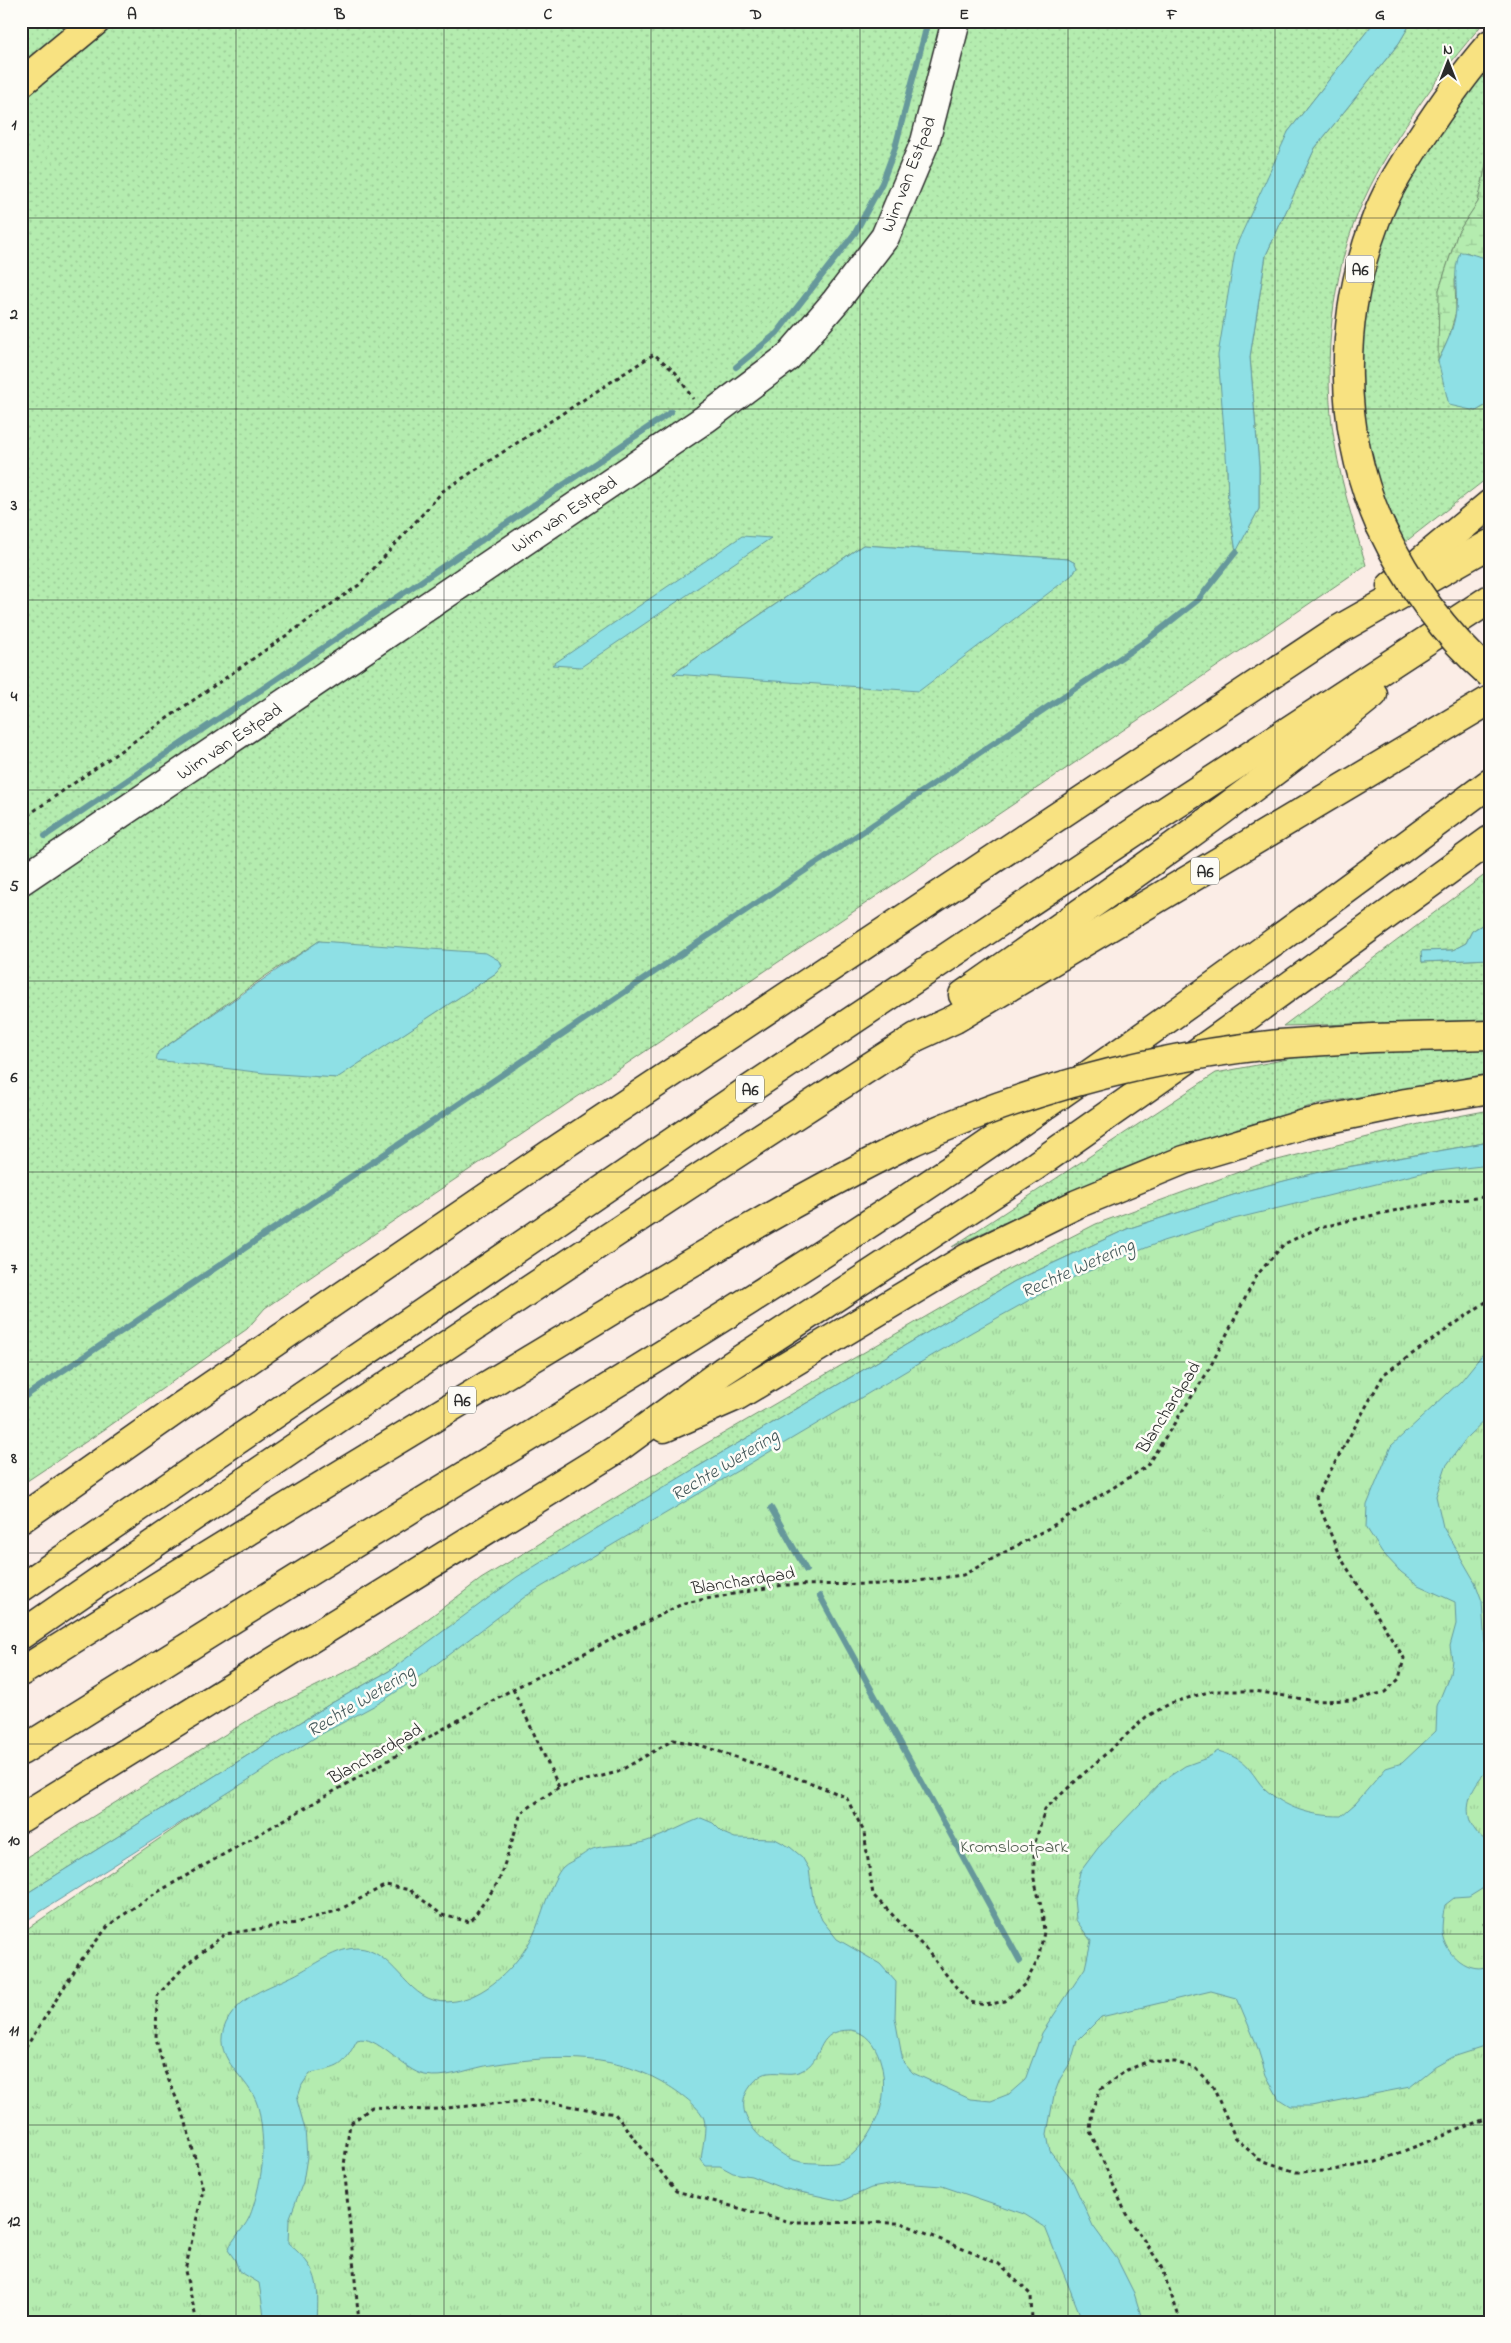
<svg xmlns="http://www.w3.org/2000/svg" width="1511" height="2343" viewBox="0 0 1511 2343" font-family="'Indie Flower',sans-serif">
<defs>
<pattern id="grass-dots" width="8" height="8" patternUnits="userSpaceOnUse" patternTransform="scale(1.25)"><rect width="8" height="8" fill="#b4ecaf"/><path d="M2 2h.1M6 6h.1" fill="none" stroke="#9bcb97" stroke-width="1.8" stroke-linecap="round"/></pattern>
<pattern id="wetland-marsh" width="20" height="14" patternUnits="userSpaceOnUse" patternTransform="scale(1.25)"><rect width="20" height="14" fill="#b4ecaf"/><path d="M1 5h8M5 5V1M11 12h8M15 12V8" fill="none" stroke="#9bcb97"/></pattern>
<pattern id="park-tufts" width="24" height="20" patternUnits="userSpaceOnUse" patternTransform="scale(1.25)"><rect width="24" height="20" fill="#b4ecaf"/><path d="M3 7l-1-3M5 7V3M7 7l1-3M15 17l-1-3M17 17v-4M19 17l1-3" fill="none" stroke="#9bcb97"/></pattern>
</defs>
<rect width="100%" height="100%" fill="#fbede6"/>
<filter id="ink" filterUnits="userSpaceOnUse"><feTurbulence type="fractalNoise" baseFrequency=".02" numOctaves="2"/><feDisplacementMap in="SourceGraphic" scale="10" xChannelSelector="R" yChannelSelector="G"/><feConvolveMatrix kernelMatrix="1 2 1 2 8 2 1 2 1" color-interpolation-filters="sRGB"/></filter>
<g filter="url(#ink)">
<g fill="url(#grass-dots)" stroke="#708c6d" fill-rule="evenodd">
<polygon points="28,21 80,21 21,70 21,27"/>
<path d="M112,21H1375L1288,132L1227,468L1228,501L1236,551L1259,509V466L1250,357L1266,255L1315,148L1399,43L1412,21H1485C1437,77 1387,144 1358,213C1332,276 1324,358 1332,425C1338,473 1352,519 1366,565C1001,815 631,1059 265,1308L247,1329L108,1427L21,1485V96ZM863,545L1068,559L1075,563L674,673ZM319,941L502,965L496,973L336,1078L158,1052L264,977Z"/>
<polygon points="1490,60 1490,157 1487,160 1478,202 1458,232 1439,290 1476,411 1490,403 1490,476 1404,543 1383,495 1368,454 1357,363 1371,266 1407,179"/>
<polygon points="1490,871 1490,920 1472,931 1466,943 1453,950 1422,951 1422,962 1490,959 1490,1020 1283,1026"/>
<polygon points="1490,1045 1490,1075 1317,1104 1162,1153 1114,1172 952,1247 1216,1073 1298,1057"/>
<polygon points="1490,1110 1490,1142 1329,1170 1249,1190 1127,1229 1015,1281 694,1469 389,1671 330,1704 21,1897 21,1861 255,1716 361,1664 417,1627 481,1579 688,1454 1010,1268 1096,1224 1258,1165 1427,1122"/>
</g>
<polygon fill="url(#wetland-marsh)" stroke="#708c6d" points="1490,157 1490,258 1480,258 1466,252 1455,280 1456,311 1449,338 1438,361 1439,290 1458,232 1478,202 1487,160"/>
<polygon fill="url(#park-tufts)" stroke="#708c6d" points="1490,1152 1490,2322 21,2322 21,1933 645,1508 1092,1253"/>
<g fill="#8ee0e5" stroke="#66989b" fill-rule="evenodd">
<polygon points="1375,21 1412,21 1399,43 1315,148 1266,255 1250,357 1259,466 1259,509 1236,552 1228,501 1227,468 1218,355 1236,246 1288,132"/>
<path d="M1460,252C1470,252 1479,258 1490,258V403L1476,411L1449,405L1438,361C1446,345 1454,329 1456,310C1458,290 1452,272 1460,252Z"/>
<polygon points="742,536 771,538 581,667 552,665"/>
<polygon points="863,545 1068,559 1075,563 1077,568 1071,576 919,691 673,674"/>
<polygon points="1490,920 1490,959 1422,962 1421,951 1453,950 1466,943 1472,931"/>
<polygon points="319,941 486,953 500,961 502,966 496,973 337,1078 264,1073 156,1060 158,1052"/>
<polygon points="1490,1142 1490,1165 1421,1173 1234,1219 1163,1241 1062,1282 972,1332 526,1596 423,1674 381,1702 316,1737 21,1924 21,1897 330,1704 389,1671 517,1577 694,1469 1015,1281 1127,1229 1249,1190 1319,1172"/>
<path d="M1490,1345V1415L1468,1436L1446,1466L1436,1496L1443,1527L1475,1582L1482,1601L1487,1677L1490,1694V1768C1465,1790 1457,1824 1490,1843V1884L1469,1897L1454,1898L1445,1905C1443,1913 1442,1923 1442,1932C1444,1954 1469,1976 1490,1965V2045L1453,2057L1435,2067L1410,2087L1311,2106H1290L1279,2099L1266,2075L1256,2043L1237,1998L1211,1991L1101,2017L1077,2041L1071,2062L1060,2079L1054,2095L1047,2134L1050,2151L1071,2178L1093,2226L1117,2259L1134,2293L1143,2322H1083L1045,2227L1024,2214L942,2186L900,2183L871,2188L842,2201L782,2188L751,2176L733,2173L720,2166H706L701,2160C702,2150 707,2127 704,2119C700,2106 673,2088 662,2082C608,2051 544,2056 485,2066C466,2070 444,2079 425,2075C403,2071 376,2033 357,2040C342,2068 341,2067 310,2073L302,2085L297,2100L305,2129L307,2157L303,2182L289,2220L288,2243C319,2269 319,2283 317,2322H265L259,2283L239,2271L235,2260L228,2250C233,2238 243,2230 249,2218C256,2202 263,2170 263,2152C263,2140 261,2112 256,2101C245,2074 210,2057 226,2023C242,1992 274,1987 302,1971C320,1961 346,1942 368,1950C403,1963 411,2009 456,2001C490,1995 523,1960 536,1929C542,1914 552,1878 563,1867C567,1863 573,1861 578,1858C583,1855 590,1849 596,1848C612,1844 631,1847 647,1841C666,1835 683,1825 701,1818L713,1823L723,1833L735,1838L775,1839L790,1847L802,1857L809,1869L813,1899L822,1920L837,1939L880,1964L896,1982L895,2018L903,2062L913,2073L970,2099L991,2101L1009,2094L1025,2080L1042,2033L1085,1968L1091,1941L1076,1920L1074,1898L1080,1872L1098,1848L1161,1782L1185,1766L1207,1758L1218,1751C1229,1754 1243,1760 1250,1770C1255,1776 1259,1783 1264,1788C1286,1809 1312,1816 1341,1816L1356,1803L1386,1768L1402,1763L1436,1731L1437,1706L1450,1674L1452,1660L1450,1646L1456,1624L1455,1602L1418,1585L1401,1572L1382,1552L1366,1527L1367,1505L1391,1446L1461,1381ZM851,2030C881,2035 887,2077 882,2102C879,2120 862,2150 846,2159C837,2164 827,2164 817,2163C807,2163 796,2162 787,2157C765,2144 729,2115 750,2087C754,2081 761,2074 768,2073C781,2071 792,2077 805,2069C825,2056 815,2030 851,2030Z"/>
</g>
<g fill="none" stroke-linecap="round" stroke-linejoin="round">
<g stroke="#66989b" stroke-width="6">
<polyline points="736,367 777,333 855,233 882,183 895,148 928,21"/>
<polyline points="45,836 671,412"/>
<polyline points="21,850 23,849"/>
<polyline points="21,1399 1147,640 1198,600 1236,552"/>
<polyline points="771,1508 806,1570"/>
<polyline points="820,1596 1020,1961"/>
</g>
<defs>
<polyline id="minor" points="21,881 705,419 788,357 836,301 885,237 925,142 956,21"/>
<polyline id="major" points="21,83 96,21"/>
<g id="highway">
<path d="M1380,525C1338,429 1338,320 1375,222C1385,193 1402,167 1418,142C1440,108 1463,75 1490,44"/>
<polyline points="1391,586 1490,504"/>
<path d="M963,995C1102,898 1241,801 1373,694"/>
<polyline points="1279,1044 1372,1038 1490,1035"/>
<polyline points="664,1428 737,1396 967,1258 1077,1204 1184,1160 1305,1124 1406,1103 1490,1089"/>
<polyline points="21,1519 183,1405 550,1154 1338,630 1490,544"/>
<polyline points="21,1588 744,1093 1161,814 1490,599"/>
<path d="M21,1635C316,1431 614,1231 916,1037L955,1019L1490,700"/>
<path d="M21,1672C190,1565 360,1462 531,1359C656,1284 780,1206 911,1142"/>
<path d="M21,1751C149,1672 276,1591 404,1513C608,1388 813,1265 1009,1130C1172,1018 1332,901 1490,783"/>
<polyline points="21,1818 614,1451 723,1371 1034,1167 1219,1037 1490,840"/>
</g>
</defs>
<use href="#minor" stroke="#2b2b2b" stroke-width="31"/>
<use href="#major" stroke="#2b2b2b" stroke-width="31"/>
<use href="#highway" stroke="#2b2b2b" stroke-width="31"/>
<g stroke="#2b2b2b" stroke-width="3" stroke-dasharray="4 4" stroke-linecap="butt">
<polyline points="21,820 359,585 443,491 654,354 676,373 693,399"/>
<polyline points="513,1689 559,1787 618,1772 673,1740 700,1745 814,1784 846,1797 864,1832 873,1895 925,1948 960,1992 970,2002 986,2005 1005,2001 1025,1984 1038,1960 1044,1932 1042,1910 1034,1879 1034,1846 1045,1809 1146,1717 1171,1703 1212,1691 1255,1691 1315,1701 1355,1700 1385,1692 1399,1679 1404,1658 1339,1555 1316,1497 1384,1374 1490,1299"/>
<polyline points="1483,1924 1490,1922"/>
<polyline points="21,2055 82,1959 109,1925 149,1897 513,1689 684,1603 783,1585 896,1584 963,1575 1049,1528 1146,1467 1207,1373 1257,1275 1284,1244 1316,1229 1347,1221 1411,1207 1490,1196"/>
<polyline points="197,2322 185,2271 203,2190 185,2119 164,2069 156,2038 157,1996 186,1965 225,1934 296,1923 339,1910 386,1885 410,1890 442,1915 470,1922 499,1881 521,1813 559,1787"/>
<polyline points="359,2322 344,2165 350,2124 372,2107 425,2110 536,2100 615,2114 676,2191 790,2222 901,2223 999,2264 1031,2295 1032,2322"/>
<polyline points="1181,2322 1160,2264 1126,2214 1090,2131 1092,2109 1101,2089 1127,2070 1149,2061 1175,2062 1195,2068 1213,2087 1235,2137 1258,2159 1296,2172 1327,2171 1376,2162 1490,2117"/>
</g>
<use href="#minor" stroke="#fdfcf7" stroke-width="28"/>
<use href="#major" stroke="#f8e281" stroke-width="28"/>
<use href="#highway" stroke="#f8e281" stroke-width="28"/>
<defs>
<g id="highway-bridge">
<path d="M1380,525C1407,582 1442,632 1490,674"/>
<path d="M911,1142C1027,1089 1152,1057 1279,1044"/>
</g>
</defs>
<use href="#highway-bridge" stroke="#2b2b2b" stroke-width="31" stroke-linecap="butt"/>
<use href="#highway-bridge" stroke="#f8e281" stroke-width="28"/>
</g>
</g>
<path fill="none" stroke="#2b2b2b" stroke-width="1" stroke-opacity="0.55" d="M236,21V2322M444,21V2322M651,21V2322M860,21V2322M1068,21V2322M1275,21V2322M21,218H1490M21,409H1490M21,600H1490M21,790H1490M21,981H1490M21,1172H1490M21,1362H1490M21,1553H1490M21,1744H1490M21,1934H1490M21,2125H1490"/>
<g text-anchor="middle" stroke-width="5" stroke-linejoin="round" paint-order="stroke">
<g fill="#fdfcf7" stroke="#6a6a68" stroke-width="1">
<rect x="1346" y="255.5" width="28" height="27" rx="4"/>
<rect x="1191" y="857.5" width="28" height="27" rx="4"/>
<rect x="736" y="1075.5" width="28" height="27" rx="4"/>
<rect x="448" y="1386.5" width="28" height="27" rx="4"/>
</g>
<g font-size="16" font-weight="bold" fill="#2b2b2b">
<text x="1360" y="275">A6</text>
<text x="1205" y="877">A6</text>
<text x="750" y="1095">A6</text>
<text x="462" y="1406">A6</text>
</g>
<g font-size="18" fill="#2b2b2b" stroke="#fdfcf7">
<text transform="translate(908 174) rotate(-69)" y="6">Wim van Estpad</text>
<text transform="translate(564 514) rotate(-34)" y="6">Wim van Estpad</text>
<text transform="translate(229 741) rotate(-34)" y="6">Wim van Estpad</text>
<text transform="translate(1168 1407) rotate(-58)" y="6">Blanchardpad</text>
<text transform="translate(743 1580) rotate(-9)" y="6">Blanchardpad</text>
<text transform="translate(375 1753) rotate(-30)" y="6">Blanchardpad</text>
</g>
<g font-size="18" fill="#4d5b4c" stroke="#fdfcf7">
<text x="1014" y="1852">Kromslootpark</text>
</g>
<g font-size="19" font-style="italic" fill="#44585a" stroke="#fdfcf7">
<text transform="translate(1077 1267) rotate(-24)" y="7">Rechte Wetering</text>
<text transform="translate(724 1464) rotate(-31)" y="7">Rechte Wetering</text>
<text transform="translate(360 1700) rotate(-31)" y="7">Rechte Wetering</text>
</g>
</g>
<rect width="1511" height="2343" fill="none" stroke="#fdfcf7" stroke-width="55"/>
<g transform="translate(1448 62)" stroke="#fdfcf7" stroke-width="4" paint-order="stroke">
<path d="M0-4L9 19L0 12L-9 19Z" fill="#2b2b2b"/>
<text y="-8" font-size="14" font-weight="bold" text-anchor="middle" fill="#2b2b2b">N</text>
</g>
<rect x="28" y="28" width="1456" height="2288" fill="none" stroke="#2b2b2b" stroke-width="2"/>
<g font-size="16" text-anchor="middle" font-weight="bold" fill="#2b2b2b">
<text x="132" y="19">A</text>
<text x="340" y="19">B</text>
<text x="548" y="19">C</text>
<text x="756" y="19">D</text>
<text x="964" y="19">E</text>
<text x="1172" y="19">F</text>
<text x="1380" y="19">G</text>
<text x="14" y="129">1</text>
<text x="14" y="319">2</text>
<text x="14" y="510">3</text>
<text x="14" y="701">4</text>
<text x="14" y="891">5</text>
<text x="14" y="1082">6</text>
<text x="14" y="1273">7</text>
<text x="14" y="1463">8</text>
<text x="14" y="1654">9</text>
<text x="14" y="1845">10</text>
<text x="14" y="2035">11</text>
<text x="14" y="2226">12</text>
</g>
</svg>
